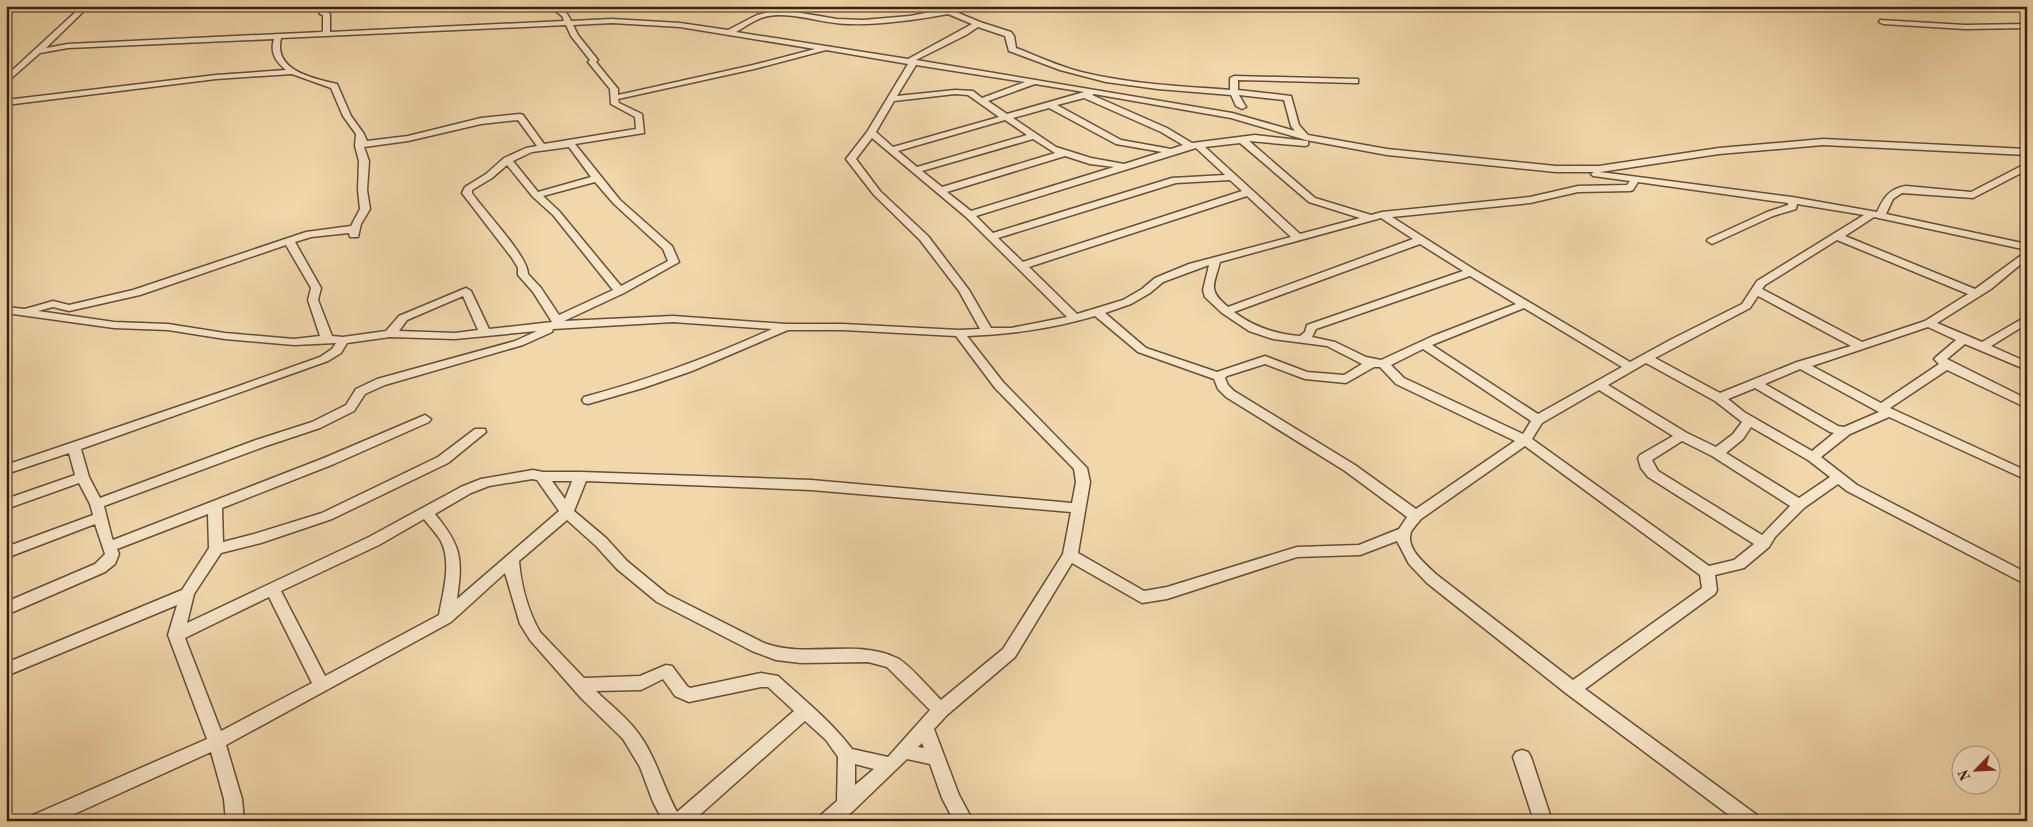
<svg xmlns="http://www.w3.org/2000/svg" width="2033" height="827" viewBox="0 0 2033 827" font-family="'Old Standard TT',serif">
<rect width="100%" height="100%" fill="#f1d7aa"/>
<filter id="stains"><feTurbulence type="fractalNoise" baseFrequency=".004" numOctaves="4"/><feColorMatrix values="0 0 0 0 .2 0 0 0 0 .09 0 0 0 0 .02 0 0 0 .5 -.17"/></filter>
<radialGradient id="worn" r=".72"><stop offset=".6" stop-color="#630" stop-opacity="0"/><stop offset="1" stop-color="#630" stop-opacity=".3"/></radialGradient>
<g fill="none" stroke-linecap="round" stroke-linejoin="round">
<defs>
<g id="minor">
<path d="M82,6H89L46,48L68,44L322,32L323,31V15L320,14L318,10L331,6H347L326,11L330,14V32L564,21L562,16L549,6C560,6 567,11 571,21L612,19L680,23L728,30L757,15L774,11L795,12L837,19L863,20L910,16L962,6H975L956,12L980,22L1011,32L1014,36L1016,48C1037,56 1058,66 1081,72C1129,84 1180,86 1230,90V78L1234,76L1358,79V83H1355L1238,80V90L1291,96L1299,125L1308,135L1387,149L1556,166H1599L1719,148L1823,139L2027,149V155L1823,145L1719,154L1600,172L1792,197L1877,212C1884,197 1889,189 1906,186L1971,192L2027,163V170L1973,198L1902,193L1893,199L1886,214L2027,244V250L1874,217L1845,236L1975,289L2027,251V259L1991,289L1937,323L1982,342L2027,316V324L1991,346L2027,362V370L1965,344L1947,359L2027,399V408L1947,370L1890,408L2027,471V480L1889,417L1850,434L1821,457L1857,485L2027,573V585L1847,491L1838,484L1804,508L1775,537L1769,547L1744,568L1715,575L1717,590L1715,594L1585,689L1757,815L1760,821H1737L1567,694L1427,583L1409,564L1397,541L1360,555L1297,557L1167,599L1142,603L1072,563L1015,657L947,715L934,729L959,795L973,821H954L942,798L930,764L907,759L852,812L840,821H818L821,815L837,801L838,757L826,740L805,721L693,821H663L653,802L640,767L623,739L581,698L530,640L520,624L505,573L451,622L226,745L242,799L244,821H226L224,799L211,752L59,821H30L33,815L207,739L168,635L177,605L6,676V663L182,590L209,548L208,514L117,549L119,554L115,564L105,572L6,615V602L95,564L105,554L95,524L6,558V547L93,515L90,504L79,483L6,509V499L75,475L69,453L6,474V465L236,387L320,357L332,349L336,343L294,345L225,339L168,330L114,328L6,313V307L25,309L53,301L69,305L133,290L306,232L351,226L360,209L358,190L359,161L355,146L356,134L343,116L331,88L292,74L216,79L6,105V100L216,75L286,70C275,61 270,52 274,39L68,48L40,53L6,83V76ZM948,14L972,24L908,59L736,32C745,27 754,20 764,17C791,10 821,24 848,24C881,25 915,20 948,14ZM612,23L680,27L815,49L753,65L618,95V89L596,62L598,60L578,35L573,25ZM566,25L571,36L590,60L588,62L610,89L611,104L635,117L636,129L544,144L523,115L520,114L481,118L408,136L367,141L364,134L351,116L337,84C313,78 273,71 281,38ZM978,27L1005,36L1009,51L1060,70L1106,82L1158,89L1231,95L1236,106L1242,109L1246,107L1239,95L1284,100L1291,126L1295,131L1232,113L916,60L966,35ZM826,50L908,64L867,132L846,159L874,195L920,240L959,291L980,329L959,330L843,324H786L673,316L564,321L624,293L679,262L672,246L620,200L575,144L644,133L642,114L619,103L618,99L754,69ZM916,65L1025,82L982,98L973,91L955,90L897,96ZM1035,84L1084,92L1007,114L988,101ZM955,94L968,95L999,117L893,147L876,132L894,101ZM1094,94L1231,118L1306,140L1387,155L1556,172H1594L1591,174L1593,176L1630,181L1627,185L1578,186L1530,197L1382,212L1371,215L1315,198L1249,141L1305,146L1308,145V141L1255,135L1192,143L1167,128L1092,95ZM1084,98L1161,132L1183,145L1171,149L1121,140L1057,105ZM1049,108L1116,144L1162,152L1124,164L1091,158L1056,147L1013,118ZM518,120L537,146L526,148L504,158L486,174L465,187L462,193L512,258L518,268V275L533,292L552,322L489,329L471,291L466,288L399,316L386,331L343,337L332,336L318,300L321,288L295,242L311,237L349,233L350,237H358L361,224L370,209L367,190L369,161L364,147L408,141L481,124ZM1005,120L1027,135L917,167L898,151ZM872,138L966,217L1067,317L1011,328H991L969,290L928,236L880,191L856,159ZM1033,139L1055,153L942,187L922,171ZM1240,143L1309,202L1360,218L1300,234L1205,147ZM569,147L591,177L538,192L513,161L532,152ZM1196,148L1225,175L1172,178L993,233L976,216ZM1065,156L1090,164L1114,167L971,211L947,192ZM507,165L533,197L553,215L613,290L559,315L541,288L528,274C528,256 484,211 472,193V190L492,178ZM1230,180L1242,191L1023,262L998,238L1176,183ZM595,182L614,204L663,249L668,261L621,286L559,211L543,196ZM1638,182L1788,203V205L1767,212L1708,239L1707,241L1712,244L1773,216L1796,209L1797,204L1864,215L1757,281L1742,304L1672,339L1630,362L1475,270L1392,217L1530,203L1578,192L1630,191L1633,190ZM1247,196L1291,237L1189,264L1155,278L1142,289L1123,300L1077,314L1029,267ZM1381,218L1413,239L1228,307C1207,289 1214,286 1220,262ZM1837,240L1968,294L1925,321L1862,342L1762,289L1765,285ZM1420,244L1463,271L1307,325L1305,332L1300,336C1275,334 1254,327 1234,312ZM286,245L311,288L308,300L320,336L294,339L225,333L168,324L114,322L38,311L53,307L69,311L140,295ZM1209,265L1203,290L1205,297L1222,313L1249,331L1273,339L1327,346L1362,364L1344,375L1307,372L1265,356L1217,372L1146,348L1105,313L1131,304L1150,293L1163,282ZM1470,276L1516,304L1433,336L1381,360L1366,357L1335,342L1312,337L1316,329ZM463,296L478,330L455,333L399,331L407,320ZM1758,296L1851,346L1797,362L1720,393L1655,358L1750,308ZM1524,308L1622,367L1538,414L1432,345ZM1095,316L1138,352L1214,379L1218,389L1226,397L1345,471L1407,517L1399,529L1359,545L1297,547L1167,587L1144,591L1078,553L1090,482L1087,468L1003,382L967,336C1014,334 1049,329 1095,316ZM673,322L772,329C710,357 648,380 584,397L582,400L584,403L588,404L643,388L692,371L788,330H843L956,336L995,388L1074,469L1076,482L1072,503L811,480L581,472H543L533,470L481,479L461,487L369,537L187,623L194,594L221,553L261,543L332,519L448,463L486,432L485,429H475L438,457L322,513L254,534L223,542L222,508L334,464L429,422L431,419L425,415L324,458L113,540L112,538L104,506L266,446L320,428L354,411L365,394L385,385L523,345L552,332L553,329ZM1928,327L1956,340L1936,357L1934,359L1939,364L1881,403L1812,366ZM537,331L515,341L377,379L356,389L346,405L312,422L256,440L100,498L89,477L81,449L328,361L341,353L347,343L390,337L455,339ZM1423,349L1531,421L1523,434L1404,378L1391,365ZM1646,363L1715,401L1742,422L1733,434L1716,447L1687,433L1608,385ZM1265,364L1305,379L1346,383L1374,367H1380L1396,384L1515,441L1416,509L1355,465L1234,391L1228,385L1225,378L1227,376ZM1800,369L1877,411L1879,412L1844,427L1838,426L1765,384ZM1755,388L1830,432L1834,433L1812,451L1744,412L1728,399ZM1599,390L1673,436L1640,455L1638,458L1641,468L1648,477L1754,544L1734,560L1709,566L1532,439L1542,423ZM1751,427L1808,460L1830,477L1799,498L1726,453L1743,439ZM1682,441L1712,456L1790,506L1762,535L1658,471L1652,460ZM1525,446L1700,575L1702,588L1573,680L1437,575C1427,565 1405,549 1411,532C1413,528 1418,523 1421,519ZM532,479L537,480L559,511L457,599C463,557 461,546 435,514L471,493L489,486ZM552,481H572L565,499ZM586,481L811,490L1071,512L1063,554L1003,649L941,700C931,690 908,663 897,658C854,638 807,659 764,643L667,594L627,561L606,538L574,511ZM424,519C430,527 436,533 441,541C452,563 443,592 439,615L325,676L281,591L379,545ZM567,520L596,546L617,569L657,602L752,651L776,660L801,663L868,662L887,667L930,710L888,757L852,749C831,721 804,700 778,676L761,673L690,688L687,686L672,666L666,665L640,676L584,678L540,632C528,611 521,585 519,561ZM269,597L312,683L221,731L185,638ZM663,679L675,696L689,702L761,687H768L794,711L677,812C662,785 655,753 635,729C624,715 608,703 596,691L641,690ZM922,743L924,748L918,747ZM855,764L874,769L855,785Z"/>
<polygon points="1880,20 1965,25 2027,24 2027,28 1965,29 1883,24 1879,22"/>
<polygon points="1522,750 1528,752 1531,757 1552,821 1534,821 1513,757 1516,752"/>
</g>
</defs>
<use href="#minor" stroke="#684e36" stroke-width="3"/>
<use href="#minor" fill="#f6e5c8" fill-rule="evenodd"/>
</g>
<rect width="2033" height="827" fill="none" stroke="#f1d7aa" stroke-width="25"/>
<rect x="8" y="8" width="2018" height="812" fill="none" stroke="#3b2010" stroke-width="2.5"/>
<rect x="12" y="12" width="2008" height="802" fill="none" stroke="#3b2010"/>
<g transform="translate(1976 770) rotate(246)"><circle r="24" fill="#f6e5c8" stroke="#ab967e"/>
<path d="M0-4L9 19L0 12L-9 19Z" fill="#8f2418"/>
<text y="-8" font-size="14" font-weight="bold" text-anchor="middle" fill="#3b2010">N</text>
</g>
<rect width="100%" height="100%" filter="url(#stains)"/>
<rect width="100%" height="100%" fill="url(#worn)"/>
</svg>
